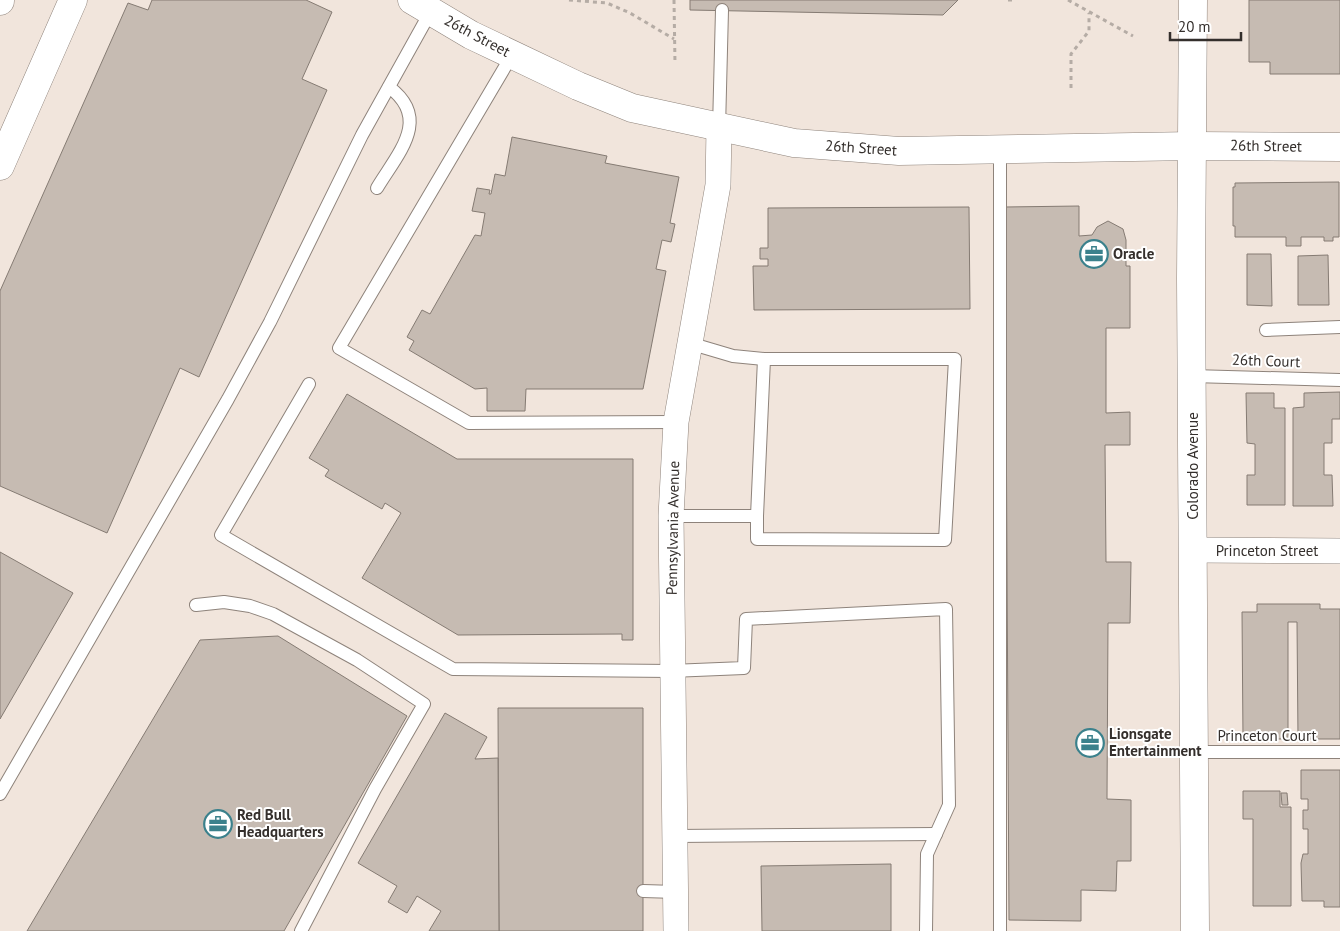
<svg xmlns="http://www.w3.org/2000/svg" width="1340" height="931" viewBox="0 0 1340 931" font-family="'PT Sans',sans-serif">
<rect width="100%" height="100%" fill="#f1e5dc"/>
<g fill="#c6bbb2" stroke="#857b73">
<polygon points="152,0 306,0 332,12 302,79 327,90 199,377 180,368 107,533 0,486 0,291 128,3 148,10"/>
<polygon points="690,0 958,0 943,15 690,10"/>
<polygon points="1249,0 1340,0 1340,74 1270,74 1270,62 1249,62"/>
<polygon points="512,137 607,156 605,163 679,177 670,223 675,224 671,242 662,240 656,269 666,271 643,389 526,389 525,411 487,411 487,388 475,389 409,350 414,341 407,337 422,310 430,314 475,235 481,236 485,213 472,211 477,188 490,190 489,194 491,194 495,174 505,176"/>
<polygon points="1339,182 1339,237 1333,237 1333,241 1324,241 1324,237 1301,237 1301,246 1286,246 1286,237 1235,237 1235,226 1233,226 1233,187 1235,187 1235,183"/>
<polygon points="1079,206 1079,236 1092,235 1097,227 1108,221 1123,229 1126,240 1126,266 1130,266 1130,328 1106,328 1106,413 1130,412 1130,445 1105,445 1106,562 1131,562 1130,623 1108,623 1107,799 1131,800 1131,861 1117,861 1116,891 1081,890 1081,921 1009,920 1005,207"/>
<polygon points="969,207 970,309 754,310 753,266 768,266 768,259 760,259 760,248 768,248 768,208"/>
<polygon points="1247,254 1271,254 1272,306 1247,305"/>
<polygon points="1328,255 1329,305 1298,305 1298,256"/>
<polygon points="1340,392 1340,419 1332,419 1332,443 1324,443 1324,475 1332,475 1333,506 1293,506 1293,408 1304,407 1304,393"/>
<polygon points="1246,393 1274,393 1274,408 1285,408 1285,505 1247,505 1247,475 1255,475 1255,444 1247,443"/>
<polygon points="347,394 457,459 633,459 633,640 622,640 622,634 458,635 362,578 401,513 385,503 382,509 325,476 329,470 309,458"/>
<polygon points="0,552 73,593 0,719"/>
<polygon points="1257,604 1320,604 1320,609 1340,609 1340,739 1298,739 1297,622 1288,622 1288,739 1243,739 1242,612 1257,612"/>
<polygon points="278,636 407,716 284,931 27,931 200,640"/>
<polygon points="498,708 643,708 643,931 499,931"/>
<polygon points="445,713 487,737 475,759 498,758 499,931 429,931 441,911 417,896 407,913 388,902 397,886 358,863"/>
<polygon points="1301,770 1340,770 1340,907 1324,907 1324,901 1302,901 1301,863 1303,854 1308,854 1308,829 1303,829 1303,810 1308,810 1308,799 1301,799"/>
<polygon points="1243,791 1280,791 1280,807 1291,807 1291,906 1253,906 1253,819 1243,819"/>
<polygon points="1281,793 1287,793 1288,805 1282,805"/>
<polygon points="891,864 891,931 762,931 761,866"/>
</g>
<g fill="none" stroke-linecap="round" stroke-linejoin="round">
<defs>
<g id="lane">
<polyline points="512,55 339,348 469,423 676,422"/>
<polyline points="719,128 722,10"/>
<polyline points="1000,148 1000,931"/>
<path d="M377,188C398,153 432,119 389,87"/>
<polyline points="1266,330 1340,327"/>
<polyline points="1192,376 1340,380"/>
<polyline points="309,384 221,535 453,669 671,671 744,668 746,619 946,609 949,805 927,854 926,931"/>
<polyline points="671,516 757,516 757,539 945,540 955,359 764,359 733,356 689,343"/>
<polyline points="757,516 764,359"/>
<polyline points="196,605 224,602 250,606 273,614 357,660 424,704 375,789 301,931"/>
<polyline points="1193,752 1340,752"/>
<polyline points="0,794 228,399 270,322 362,135 431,11"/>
<polyline points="676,836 936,834"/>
<polyline points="643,891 676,892"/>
</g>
<g id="street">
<polyline points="1194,550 1340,551"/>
<polyline points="676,931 671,516 676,422 718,185 719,128"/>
</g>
<g id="secondary">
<polyline points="412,0 471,35 578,86 632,108 794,143 899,151 1193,146 1340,147"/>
<polyline points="1193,0 1191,279 1195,931"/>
</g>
<g id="primary">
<polyline points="0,1 0,0"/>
<polyline points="0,166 73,0"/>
</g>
</defs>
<use href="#lane" stroke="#8e837b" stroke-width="14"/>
<use href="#street" stroke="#8e837b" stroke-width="26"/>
<use href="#secondary" stroke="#8e837b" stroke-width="29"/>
<use href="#primary" stroke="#8e837b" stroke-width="29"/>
<g stroke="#b5aca5" stroke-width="3" stroke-dasharray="4 4" stroke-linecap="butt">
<polyline points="569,0 607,3 630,13 674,39"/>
<polyline points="674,0 675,64"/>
<polyline points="1008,0 1012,0"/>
<polyline points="1068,0 1133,36"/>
<polyline points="1071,88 1071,54 1089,31 1089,13"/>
</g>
<use href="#lane" stroke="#fff" stroke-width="12"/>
<use href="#street" stroke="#fff" stroke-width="25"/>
<use href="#secondary" stroke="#fff" stroke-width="28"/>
<use href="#primary" stroke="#fff" stroke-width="28"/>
</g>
<defs>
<symbol id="office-ring" viewBox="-11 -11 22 22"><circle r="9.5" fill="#fff" stroke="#3b818c" stroke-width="1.5"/><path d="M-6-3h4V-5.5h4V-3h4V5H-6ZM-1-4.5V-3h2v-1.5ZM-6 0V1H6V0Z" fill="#3b818c"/></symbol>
</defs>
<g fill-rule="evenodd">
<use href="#office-ring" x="1078" y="238" width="32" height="32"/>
<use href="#office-ring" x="1074" y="727" width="32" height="32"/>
<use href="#office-ring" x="202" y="808" width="32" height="32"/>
</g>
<g text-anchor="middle" stroke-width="4" stroke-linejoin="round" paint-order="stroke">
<g font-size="15" fill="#342f2c" stroke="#fff">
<text transform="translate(477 36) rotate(28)" y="5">26th Street</text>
<text transform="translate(1266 146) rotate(1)" y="5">26th Street</text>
<text transform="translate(861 148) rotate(4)" y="5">26th Street</text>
<text transform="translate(1266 361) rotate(2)" y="5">26th Court</text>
<text transform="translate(1193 466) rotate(-90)" y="5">Colorado Avenue</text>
<text transform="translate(673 528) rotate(-89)" y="5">Pennsylvania Avenue</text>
<text x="1267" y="556">Princeton Street</text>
<text x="1267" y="741">Princeton Court</text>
</g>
<g font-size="15" font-weight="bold" fill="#342f2c" stroke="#fff" text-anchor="start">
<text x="1113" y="259">Oracle</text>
<text x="1109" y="739">Lionsgate<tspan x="1109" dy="17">Entertainment</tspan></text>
<text x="237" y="820">Red Bull<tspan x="237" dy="17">Headquarters</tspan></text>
</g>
</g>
<path d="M1170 32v8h71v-8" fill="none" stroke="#342f2c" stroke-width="2.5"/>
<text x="1178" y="32" font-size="15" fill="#342f2c" stroke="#ffffff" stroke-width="4" paint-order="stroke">20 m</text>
</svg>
